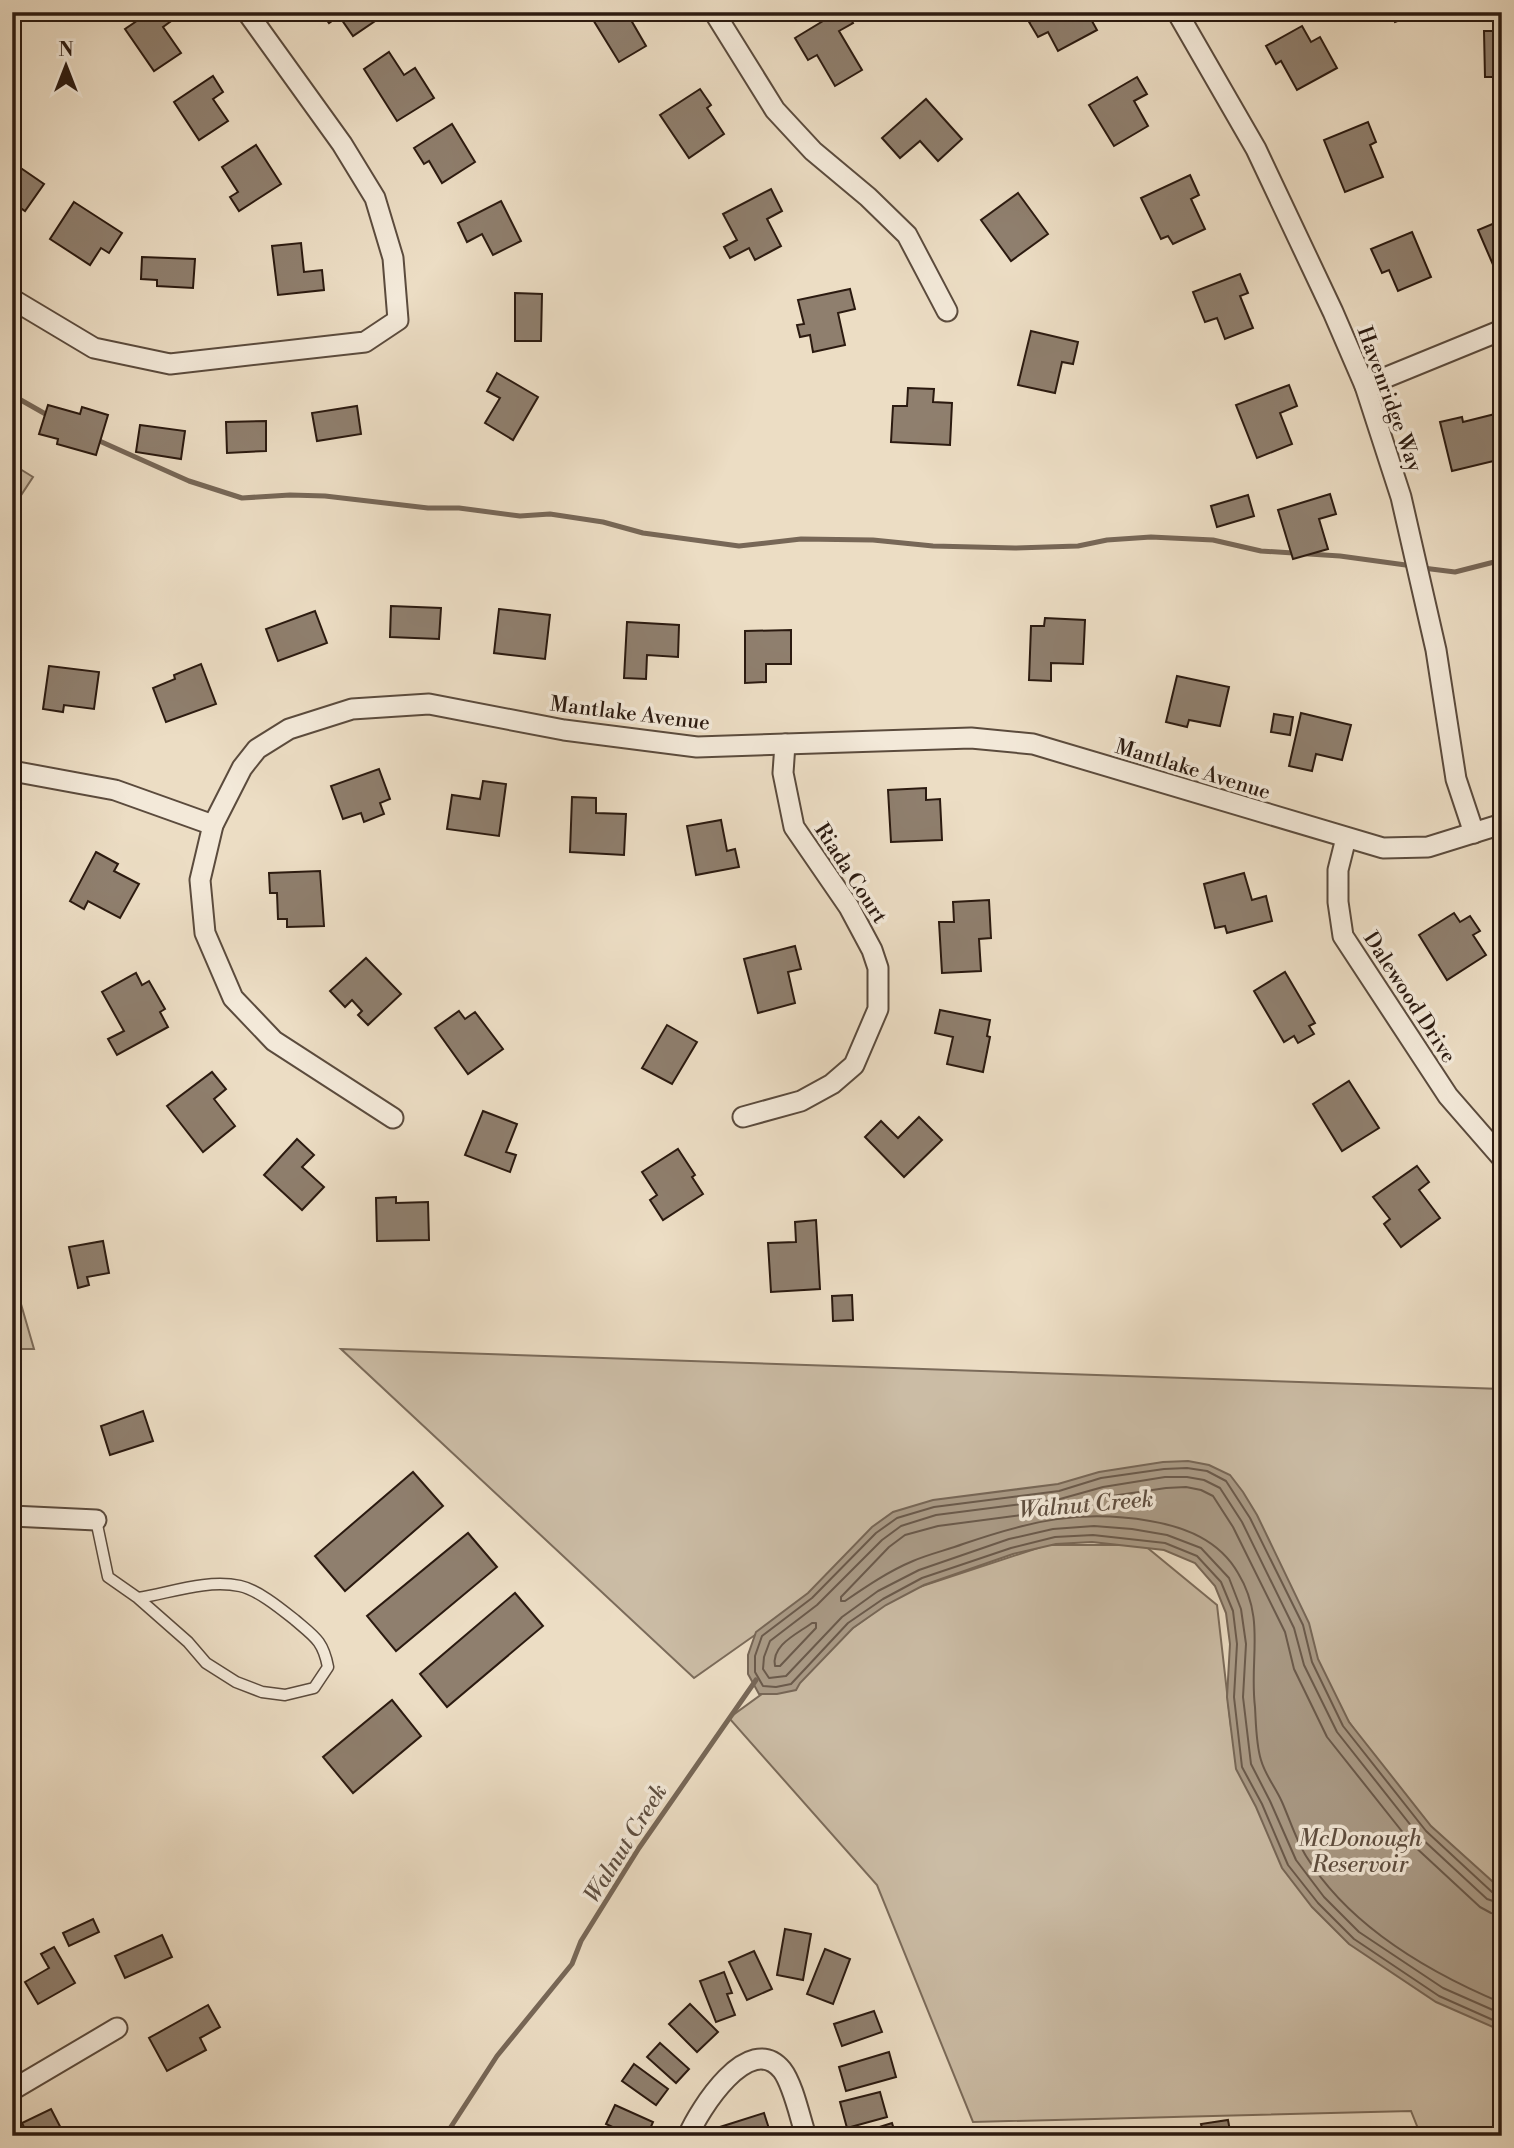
<svg xmlns="http://www.w3.org/2000/svg" width="1514" height="2148" viewBox="0 0 1514 2148" font-family="'Libre Bodoni',serif">
<rect width="100%" height="100%" fill="#ecddc4"/>
<filter id="stains"><feTurbulence type="fractalNoise" baseFrequency=".00286" numOctaves="4"/><feColorMatrix values="0 0 0 0 .2 0 0 0 0 .09 0 0 0 0 .02 0 0 0 .5 -.17"/></filter>
<radialGradient id="worn" r=".72"><stop offset=".6" stop-color="#630" stop-opacity="0"/><stop offset="1" stop-color="#630" stop-opacity=".3"/></radialGradient>
<g fill="#cbbca5" stroke="#7b6b5a" stroke-width="2">
<polygon points="12,464 33,477 12,509"/>
<polygon points="12,1273 34,1349 12,1349"/>
<polygon points="341,1349 1502,1389 1502,1908 1467,1888 1327,1691 1254,1545 901,1532 694,1678"/>
<polygon points="1047,1545 1144,1545 1217,1605 1231,1727 1502,2016 1502,2136 1421,2136 1411,2111 973,2122 877,1885 729,1718 901,1593"/>
</g>
<polygon fill="#aa9b87" stroke="#776757" stroke-width="2" points="1188,1461 1209,1465 1230,1475 1243,1492 1257,1515 1309,1623 1318,1659 1349,1722 1431,1826 1502,1890 1502,2031 1436,2002 1349,1944 1312,1907 1282,1868 1256,1807 1236,1769 1227,1697 1230,1644 1226,1613 1215,1586 1195,1563 1164,1550 1092,1542 1056,1544 1013,1554 924,1585 886,1605 853,1628 800,1683 796,1690 777,1694 759,1694 748,1674 748,1655 756,1632 808,1593 872,1527 893,1512 933,1500 1058,1484 1099,1472 1163,1462"/>
<g fill="none" stroke-linecap="round" stroke-linejoin="round">
<g stroke="#6a5a4c" stroke-width="2">
<path d="M812,1623H816V1628L780,1666H775C771,1645 797,1634 812,1623Z"/>
<polyline points="1502,1895 1492,1892 1426,1831 1343,1726 1312,1662 1303,1625 1250,1518 1226,1481 1207,1471 1187,1468 1164,1469 1101,1478 1059,1491 934,1507 897,1518 876,1533 812,1598 762,1636 755,1656 755,1672 763,1686 776,1687 791,1684 848,1623 883,1599 922,1578 1011,1548 1055,1537 1093,1535 1165,1543 1197,1556 1221,1582 1233,1611 1237,1644 1234,1697 1242,1767 1262,1804 1288,1865 1318,1903 1354,1939 1439,1996 1502,2024"/>
<polyline points="1502,1904 1487,1899 1420,1837 1337,1732 1304,1665 1294,1628 1242,1522 1220,1488 1204,1480 1187,1477 1165,1477 1103,1487 1060,1499 936,1515 901,1526 882,1540 817,1605 770,1641 764,1657 763,1669 769,1678 786,1676 842,1617 878,1591 919,1570 1009,1539 1053,1529 1094,1526 1132,1529 1167,1535 1201,1548 1229,1578 1241,1609 1246,1644 1243,1697 1251,1764 1270,1801 1296,1860 1324,1897 1359,1932 1443,1988 1502,2014"/>
<path d="M1502,1915L1491,1913L1480,1907L1412,1844L1327,1737L1294,1669L1285,1632L1233,1527L1213,1496L1201,1490L1186,1487L1166,1488L1105,1497L1061,1510L938,1526L905,1535L889,1547L841,1597V1601H845C867,1586 889,1571 913,1561C929,1554 947,1550 963,1544C1030,1521 1080,1509 1150,1521C1185,1527 1219,1540 1238,1573C1266,1619 1249,1659 1255,1707C1256,1724 1256,1744 1261,1760C1265,1775 1276,1788 1282,1802C1290,1820 1296,1840 1306,1856C1349,1926 1428,1972 1502,2003"/>
</g>
<g stroke="#776757" stroke-width="5">
<polyline points="12,395 49,416"/>
<polyline points="95,439 189,481 242,498 290,495 325,496 428,508 459,508 520,516 550,514 603,522 643,533 739,546 801,539 873,540 933,546 1015,548 1078,546 1107,540 1151,537 1213,540 1261,551 1340,556 1413,566"/>
<polyline points="1423,568 1455,572 1502,560"/>
<polyline points="445,2136 497,2056 572,1964 581,1941 639,1848 756,1680"/>
</g>
</g>
<g fill="#8f7f6e" stroke="#2b1a10" stroke-width="2">
<polygon points="150,12 169,12 174,19 163,27 181,53 154,71 125,29"/>
<polygon points="321,12 382,12 384,15 353,36 339,16 329,23"/>
<polygon points="602,12 645,12 631,20 646,46 619,62 592,18"/>
<polygon points="838,12 847,12 853,23 839,31 862,70 835,86 817,55 808,60 795,38"/>
<polygon points="1034,12 1087,12 1097,30 1058,51 1048,32 1038,37 1029,22 1037,18"/>
<polygon points="1391,12 1422,12 1395,22"/>
<polygon points="1302,26 1311,42 1320,37 1337,68 1297,90 1281,61 1276,64 1266,46"/>
<polygon points="1484,31 1502,31 1502,77 1485,77"/>
<polygon points="389,52 404,75 415,68 434,98 397,121 364,69"/>
<polygon points="213,76 223,92 213,99 228,121 199,140 174,102"/>
<polygon points="1137,77 1147,94 1134,101 1148,126 1114,146 1089,105"/>
<polygon points="700,89 711,105 707,108 724,134 689,158 660,115"/>
<polygon points="926,99 962,139 938,161 920,141 900,158 882,138"/>
<polygon points="1368,122 1376,142 1370,145 1383,177 1345,192 1324,140"/>
<polygon points="452,124 475,162 442,183 429,161 424,164 414,148"/>
<polygon points="256,145 281,184 239,211 230,197 238,192 222,167"/>
<polygon points="12,162 44,184 25,211 12,202"/>
<polygon points="1190,175 1199,195 1191,199 1205,229 1173,244 1168,236 1161,239 1141,198"/>
<polygon points="771,189 782,211 767,219 781,246 755,260 749,248 730,258 724,247 737,240 723,214"/>
<polygon points="1018,193 1048,234 1011,261 981,220"/>
<polygon points="501,201 521,241 493,255 482,234 467,242 458,223"/>
<polygon points="74,202 122,233 109,253 101,248 90,265 50,239"/>
<polygon points="1502,220 1502,264 1494,267 1478,230"/>
<polygon points="1412,232 1431,277 1398,291 1389,270 1382,273 1371,249"/>
<polygon points="301,243 304,272 322,270 324,290 278,295 272,246"/>
<polygon points="142,257 195,259 193,288 157,286 157,280 141,279"/>
<polygon points="1240,274 1248,293 1240,296 1253,328 1225,339 1217,318 1205,322 1193,292"/>
<polygon points="850,289 855,309 838,313 845,345 813,352 810,335 800,337 797,325 804,324 798,300"/>
<polygon points="515,293 542,294 541,341 515,341"/>
<polygon points="1031,331 1078,342 1073,364 1062,362 1055,393 1018,385"/>
<polygon points="497,373 538,397 513,440 485,423 500,398 487,391"/>
<polygon points="1289,385 1297,406 1280,413 1292,444 1257,458 1236,405"/>
<polygon points="908,388 934,389 933,402 952,403 950,445 891,442 893,406 907,406"/>
<polygon points="48,405 80,414 82,407 108,415 96,455 57,444 58,439 39,434"/>
<polygon points="357,406 361,434 317,441 312,413"/>
<polygon points="1499,413 1502,423 1502,459 1452,471 1440,422 1462,417 1463,422"/>
<polygon points="266,421 266,451 227,453 226,422"/>
<polygon points="140,425 185,431 181,459 136,452"/>
<polygon points="1330,494 1336,514 1319,519 1328,549 1293,559 1278,510"/>
<polygon points="1248,495 1254,516 1217,527 1211,506"/>
<polygon points="391,606 441,608 439,639 390,637"/>
<polygon points="499,609 550,615 545,659 494,653"/>
<polygon points="315,611 327,643 278,661 266,629"/>
<polygon points="1045,618 1085,620 1083,664 1051,663 1051,681 1029,680 1031,626 1044,626"/>
<polygon points="627,622 679,625 678,657 647,655 646,679 624,678"/>
<polygon points="791,630 791,664 766,664 766,682 745,683 745,631"/>
<polygon points="201,664 216,704 166,722 153,688 175,679 174,675"/>
<polygon points="49,666 99,672 94,709 64,705 63,712 43,709"/>
<polygon points="1177,676 1229,687 1220,726 1189,720 1187,727 1166,722"/>
<polygon points="1301,713 1351,725 1342,760 1316,754 1312,771 1289,766"/>
<polygon points="1274,714 1293,717 1290,735 1271,732"/>
<polygon points="379,769 390,799 380,803 384,814 364,822 361,813 343,819 331,786"/>
<polygon points="483,781 506,784 499,836 447,829 452,795 480,799"/>
<polygon points="926,788 926,800 940,799 942,840 891,842 888,790"/>
<polygon points="572,797 596,798 596,813 626,814 624,855 570,852"/>
<polygon points="721,820 727,851 735,849 739,867 696,875 687,826"/>
<polygon points="96,852 118,864 114,871 139,884 120,918 88,901 84,909 70,901"/>
<polygon points="320,871 324,926 287,927 287,919 278,919 277,893 270,893 269,873"/>
<polygon points="1244,873 1252,900 1266,896 1272,921 1227,933 1225,926 1215,928 1204,884"/>
<polygon points="989,900 991,938 979,939 981,971 942,973 939,922 954,922 953,902"/>
<polygon points="1454,913 1460,922 1470,916 1480,931 1473,935 1486,955 1447,980 1419,935"/>
<polygon points="795,946 801,969 788,972 795,1003 758,1013 744,959"/>
<polygon points="366,958 401,994 368,1025 358,1015 362,1011 352,1000 345,1007 330,991"/>
<polygon points="1285,972 1315,1023 1309,1026 1314,1034 1298,1043 1294,1036 1284,1042 1254,991"/>
<polygon points="136,973 142,985 149,981 165,1009 160,1012 168,1027 117,1055 108,1039 124,1031 102,992"/>
<polygon points="940,1010 990,1020 987,1036 990,1037 983,1072 947,1064 953,1037 935,1033"/>
<polygon points="459,1011 465,1019 475,1012 503,1049 468,1074 435,1028"/>
<polygon points="667,1025 697,1042 672,1084 642,1068"/>
<polygon points="212,1072 226,1089 214,1099 235,1126 203,1152 167,1106"/>
<polygon points="1349,1081 1379,1128 1342,1151 1313,1104"/>
<polygon points="483,1111 517,1124 506,1152 516,1155 510,1172 465,1155"/>
<polygon points="919,1117 942,1140 904,1177 865,1137 881,1121 898,1138"/>
<polygon points="297,1139 314,1155 302,1167 324,1187 302,1210 264,1175"/>
<polygon points="678,1149 695,1175 692,1177 703,1194 663,1220 650,1200 657,1195 642,1172"/>
<polygon points="1417,1166 1429,1182 1419,1190 1440,1218 1401,1247 1384,1224 1390,1219 1373,1197"/>
<polygon points="396,1197 396,1203 428,1202 429,1240 377,1241 376,1198"/>
<polygon points="816,1220 820,1289 771,1292 768,1243 796,1242 795,1222"/>
<polygon points="103,1241 109,1273 87,1277 89,1285 78,1288 69,1247"/>
<polygon points="852,1295 853,1320 833,1321 832,1296"/>
<polygon points="143,1411 153,1441 110,1455 101,1426"/>
<polygon points="413,1472 443,1506 345,1591 315,1556"/>
<polygon points="468,1533 497,1567 396,1651 367,1616"/>
<polygon points="515,1593 543,1626 447,1707 420,1674"/>
<polygon points="392,1700 421,1736 353,1793 323,1757"/>
<polygon points="93,1919 99,1932 69,1946 63,1933"/>
<polygon points="785,1929 811,1934 803,1980 777,1975"/>
<polygon points="162,1935 172,1957 125,1978 115,1956"/>
<polygon points="54,1947 75,1983 38,2004 25,1982 49,1968 41,1954"/>
<polygon points="825,1949 850,1959 833,2004 807,1994"/>
<polygon points="754,1951 772,1989 747,2000 729,1962"/>
<polygon points="724,1972 732,1993 727,1994 735,2015 716,2022 700,1981"/>
<polygon points="690,2004 718,2032 697,2052 669,2024"/>
<polygon points="208,2005 220,2027 200,2038 206,2050 167,2071 149,2038"/>
<polygon points="874,2011 882,2032 842,2046 834,2024"/>
<polygon points="660,2043 689,2069 676,2083 647,2057"/>
<polygon points="889,2052 896,2077 846,2091 839,2067"/>
<polygon points="634,2064 668,2089 656,2105 622,2081"/>
<polygon points="880,2092 887,2117 847,2128 840,2102"/>
<polygon points="615,2105 653,2122 647,2136 632,2136 606,2124"/>
<polygon points="51,2109 65,2136 28,2136 22,2123"/>
<polygon points="764,2113 771,2135 723,2136 720,2127"/>
<polygon points="1228,2120 1231,2136 1204,2136 1201,2124"/>
<polygon points="892,2123 896,2136 851,2136"/>
</g>
<g fill="none" stroke-linecap="round" stroke-linejoin="round">
<defs>
<path id="service" d="M96,1520L108,1577L138,1598C170,1593 206,1579 240,1586C258,1590 280,1608 295,1620C315,1637 323,1641 328,1667L314,1688L285,1695L262,1692L236,1682L206,1663L188,1642L138,1598"/>
<g id="minor">
<polyline points="714,12 775,110 813,151 868,197 907,235 947,311"/>
<polyline points="1177,12 1256,149 1333,312 1365,386 1401,497 1436,650 1456,779 1474,833"/>
<polyline points="12,299 94,348 170,364 365,342 398,320 393,258 375,198 342,144 247,12"/>
<polyline points="1365,386 1502,330"/>
<polyline points="12,771 115,790 213,825"/>
<polyline points="1346,838 1338,870 1338,902 1343,936 1448,1096 1502,1158"/>
<polyline points="743,1117 801,1101 832,1084 854,1065 878,1009 878,968 872,950 849,907 794,827 783,773 785,744"/>
<polyline points="393,1118 274,1041 233,998 205,933 200,880 213,825 242,768 257,749 289,729 352,709 429,704 564,730 697,747 971,738 1033,744 1383,848 1428,847 1502,824"/>
<polyline points="12,1516 96,1520"/>
<polyline points="12,2090 117,2028"/>
<path d="M688,2136C699,2110 749,2030 782,2070C793,2084 800,2118 806,2136"/>
</g>
</defs>
<use href="#service" stroke="#5b4b3d" stroke-width="13"/>
<use href="#minor" stroke="#5b4b3d" stroke-width="23"/>
<use href="#service" stroke="#f3e9d9" stroke-width="10"/>
<use href="#minor" stroke="#f3e9d9" stroke-width="19"/>
</g>
<g text-anchor="middle" stroke-width="7" stroke-linejoin="round" paint-order="stroke">
<g font-size="21" fill="#2b1a10" stroke="#f3e9d9">
<text transform="translate(1390 399) rotate(70)" y="7">Havenridge Way</text>
<text transform="translate(630 713) rotate(7)" y="7">Mantlake Avenue</text>
<text transform="translate(1193 769) rotate(17)" y="7">Mantlake Avenue</text>
<text transform="translate(851 873) rotate(57)" y="7">Riada Court</text>
<text transform="translate(1410 997) rotate(57)" y="7">Dalewood Drive</text>
</g>
<g font-size="23" font-style="italic" fill="#5e4e40" stroke="#f3e9d9">
<text transform="translate(1086 1504) rotate(-5)" y="8">Walnut Creek</text>
<text x="1360" y="1846">McDonough<tspan x="1360" dy="26">Reservoir</tspan></text>
<text transform="translate(625 1843) rotate(-58)" y="8">Walnut Creek</text>
</g>
</g>
<rect width="1514" height="2148" fill="none" stroke="#ecddc4" stroke-width="42"/>
<rect x="14" y="14" width="1486" height="2120" fill="none" stroke="#2b1a10" stroke-width="3.5"/>
<rect x="21" y="21" width="1472" height="2106" fill="none" stroke="#2b1a10" stroke-width="2"/>
<g transform="translate(66 66)" stroke="#f3e9d9" stroke-width="5" paint-order="stroke">
<path d="M0-5L12 26L0 18L-12 26Z" fill="#2b1a10"/>
<text y="-10" font-size="19" font-weight="bold" text-anchor="middle" fill="#2b1a10">N</text>
</g>
<rect width="100%" height="100%" filter="url(#stains)"/>
<rect width="100%" height="100%" fill="url(#worn)"/>
</svg>
